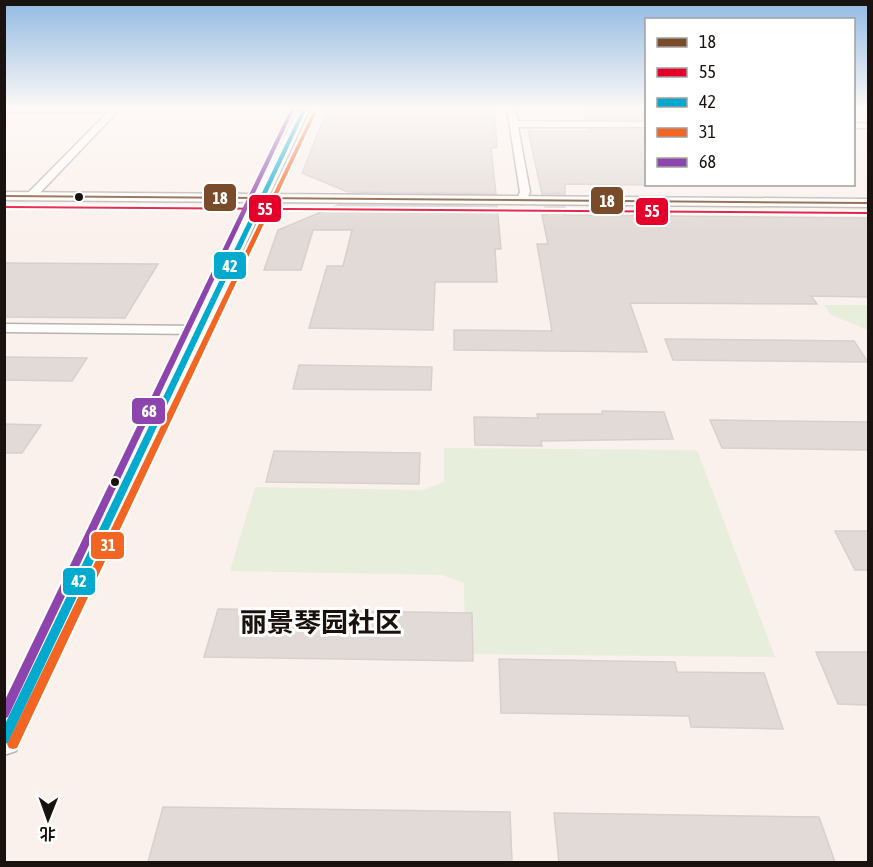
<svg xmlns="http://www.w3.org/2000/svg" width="873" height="867" viewBox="0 0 873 867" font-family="'Asap Condensed','Noto Sans SC',sans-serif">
<rect width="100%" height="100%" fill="#faf1ed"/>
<g fill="#e8eedc">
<polygon points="824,305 868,305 868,330 831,315"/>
<polygon points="444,448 697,450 775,657 465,654 464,583 442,575 230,571 255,487 423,490 444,482"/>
</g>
<g fill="#e2dad7" stroke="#d7d0cd" stroke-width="1.5">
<polygon points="328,108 494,110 497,147 491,148 496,194 348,192 302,173"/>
<polygon points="582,111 646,112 646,120 585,119"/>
<polygon points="589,129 646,129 646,185 565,184 565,194 542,194 528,131 590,131"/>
<polygon points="338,205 497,206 501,249 495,249 497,282 435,282 433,330 309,328 327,266 343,266 352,230 313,230 301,270 264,270 278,230"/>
<polygon points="545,207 565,207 565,215 868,218 868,297 811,296 817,304 630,303 647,352 454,350 454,330 552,331 537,244 548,244 542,215 547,215"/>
<polygon points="4,263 158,264 125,318 4,317"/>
<polygon points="665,339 854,341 868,362 673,360"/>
<polygon points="4,357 87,358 72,381 4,380"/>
<polygon points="299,365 432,367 431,390 293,389"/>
<polygon points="602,411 664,412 673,439 541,441 542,446 475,445 474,417 538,418 537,414 602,414"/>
<polygon points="710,420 868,422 868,450 722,448"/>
<polygon points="4,424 41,425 22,453 4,453"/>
<polygon points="274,451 420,453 419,484 266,482"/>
<polygon points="835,531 868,531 868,570 855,570"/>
<polygon points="218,609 472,613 473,661 204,657"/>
<polygon points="816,652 868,652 868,705 838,704"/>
<polygon points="499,659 675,662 677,672 764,673 783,729 691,727 689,716 501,713"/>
<polygon points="163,807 510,812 512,862 148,862"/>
<polygon points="554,813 819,817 835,862 559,862"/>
</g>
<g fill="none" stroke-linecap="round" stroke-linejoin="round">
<defs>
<g id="street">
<polygon points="4,108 118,108 119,110 35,198 27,198 27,194 108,112 4,112"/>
<polygon points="507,108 515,108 518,121 646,122 646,127 518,127 530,192 525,203 521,204 516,201 520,192"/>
<polygon points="854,123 868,124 868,128 854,128"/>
<polygon points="4,324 198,326 205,330 198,334 4,332"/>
</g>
<polygon id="secondary" points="299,108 310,108 270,194 868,199 868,207 265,202 16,751 4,755 4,704 251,202 4,200 4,192 255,194"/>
</defs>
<use href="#street" stroke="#bab2af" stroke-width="3"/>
<use href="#secondary" stroke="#bab2af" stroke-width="3"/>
<use href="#street" fill="#fefdfc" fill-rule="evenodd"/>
<use href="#secondary" fill="#fefdfc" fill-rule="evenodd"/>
<defs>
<polygon id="bus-1" points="4,195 868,202 868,204 4,197"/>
<polygon id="bus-2" points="4,206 868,212 868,214 4,208"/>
<polygon id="bus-3" points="303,108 307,108 8,743 4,744 4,726"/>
<polygon id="bus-4" points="313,112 316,113 17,748 13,749 9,748 7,744 9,740"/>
<polygon id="bus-5" points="291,108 295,108 8,717 4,719 4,702"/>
</defs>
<use href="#bus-1" stroke="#fff" stroke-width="4"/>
<use href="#bus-2" stroke="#fff" stroke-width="4"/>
<use href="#bus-3" stroke="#fff" stroke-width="4"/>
<use href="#bus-4" stroke="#fff" stroke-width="4"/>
<use href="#bus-5" stroke="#fff" stroke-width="4"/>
<use href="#bus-1" fill="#7a4b2a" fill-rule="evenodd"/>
<use href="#bus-2" fill="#e4002b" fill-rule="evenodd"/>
<use href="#bus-3" fill="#00a9ce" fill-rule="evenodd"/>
<use href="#bus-4" fill="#f26522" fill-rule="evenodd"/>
<use href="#bus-5" fill="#8e44ad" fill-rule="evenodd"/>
</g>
<linearGradient id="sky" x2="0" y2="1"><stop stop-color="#91bae2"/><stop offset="0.47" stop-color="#fdf9f7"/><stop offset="1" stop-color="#fdf9f7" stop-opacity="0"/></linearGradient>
<rect width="873" height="230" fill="url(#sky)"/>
<g fill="#19120f" stroke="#fff" stroke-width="2">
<circle cx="79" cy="197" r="5"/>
<circle cx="115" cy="482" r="5"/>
</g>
<g text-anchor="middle" stroke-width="6" stroke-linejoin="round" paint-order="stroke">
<g font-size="27" font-weight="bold" fill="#19120f" stroke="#fff">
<text x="321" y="632">丽景琴园社区</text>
</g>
</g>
<g stroke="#fff" stroke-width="2">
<rect x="203" y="183" width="34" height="29" rx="6" fill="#7a4b2a"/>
<rect x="590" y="186" width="34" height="29" rx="6" fill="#7a4b2a"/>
<rect x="248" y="194" width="34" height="29" rx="6" fill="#e4002b"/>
<rect x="635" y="197" width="34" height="29" rx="6" fill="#e4002b"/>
<rect x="213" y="251" width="34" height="29" rx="6" fill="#00a9ce"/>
<rect x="131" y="397" width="35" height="28" rx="6" fill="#8e44ad"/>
<rect x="90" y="531" width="35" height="29" rx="6" fill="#f26522"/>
<rect x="62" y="567" width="34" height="29" rx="6" fill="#00a9ce"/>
</g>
<g font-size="16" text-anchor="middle" font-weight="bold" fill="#fff">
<text x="220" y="204">18</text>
<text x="607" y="207">18</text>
<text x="265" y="215">55</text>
<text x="652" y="217">55</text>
<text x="230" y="272">42</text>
<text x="149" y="417">68</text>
<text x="108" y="551">31</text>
<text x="79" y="587">42</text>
</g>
<rect width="873" height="867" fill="none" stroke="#19120f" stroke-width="12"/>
<rect x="645" y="18" width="210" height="168" fill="#ffffff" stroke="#a3a09f" stroke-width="1.5"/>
<rect x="657" y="38" width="30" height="9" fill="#7a4b2a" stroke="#a3a09f" stroke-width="1.5"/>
<text x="699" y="48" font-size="18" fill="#19120f">18</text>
<rect x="657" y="68" width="30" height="9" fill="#e4002b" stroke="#a3a09f" stroke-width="1.5"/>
<text x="699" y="78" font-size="18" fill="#19120f">55</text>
<rect x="657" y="98" width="30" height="9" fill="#00a9ce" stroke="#a3a09f" stroke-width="1.5"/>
<text x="699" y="108" font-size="18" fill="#19120f">42</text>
<rect x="657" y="128" width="30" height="9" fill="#f26522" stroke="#a3a09f" stroke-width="1.5"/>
<text x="699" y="138" font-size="18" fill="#19120f">31</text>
<rect x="657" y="158" width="30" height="9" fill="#8e44ad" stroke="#a3a09f" stroke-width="1.5"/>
<text x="699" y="168" font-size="18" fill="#19120f">68</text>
<g transform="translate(48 819) rotate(181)" stroke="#ffffff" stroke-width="4.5" paint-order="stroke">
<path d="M0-4.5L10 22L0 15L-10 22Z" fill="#19120f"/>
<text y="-9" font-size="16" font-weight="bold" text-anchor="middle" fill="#19120f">北</text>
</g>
</svg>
